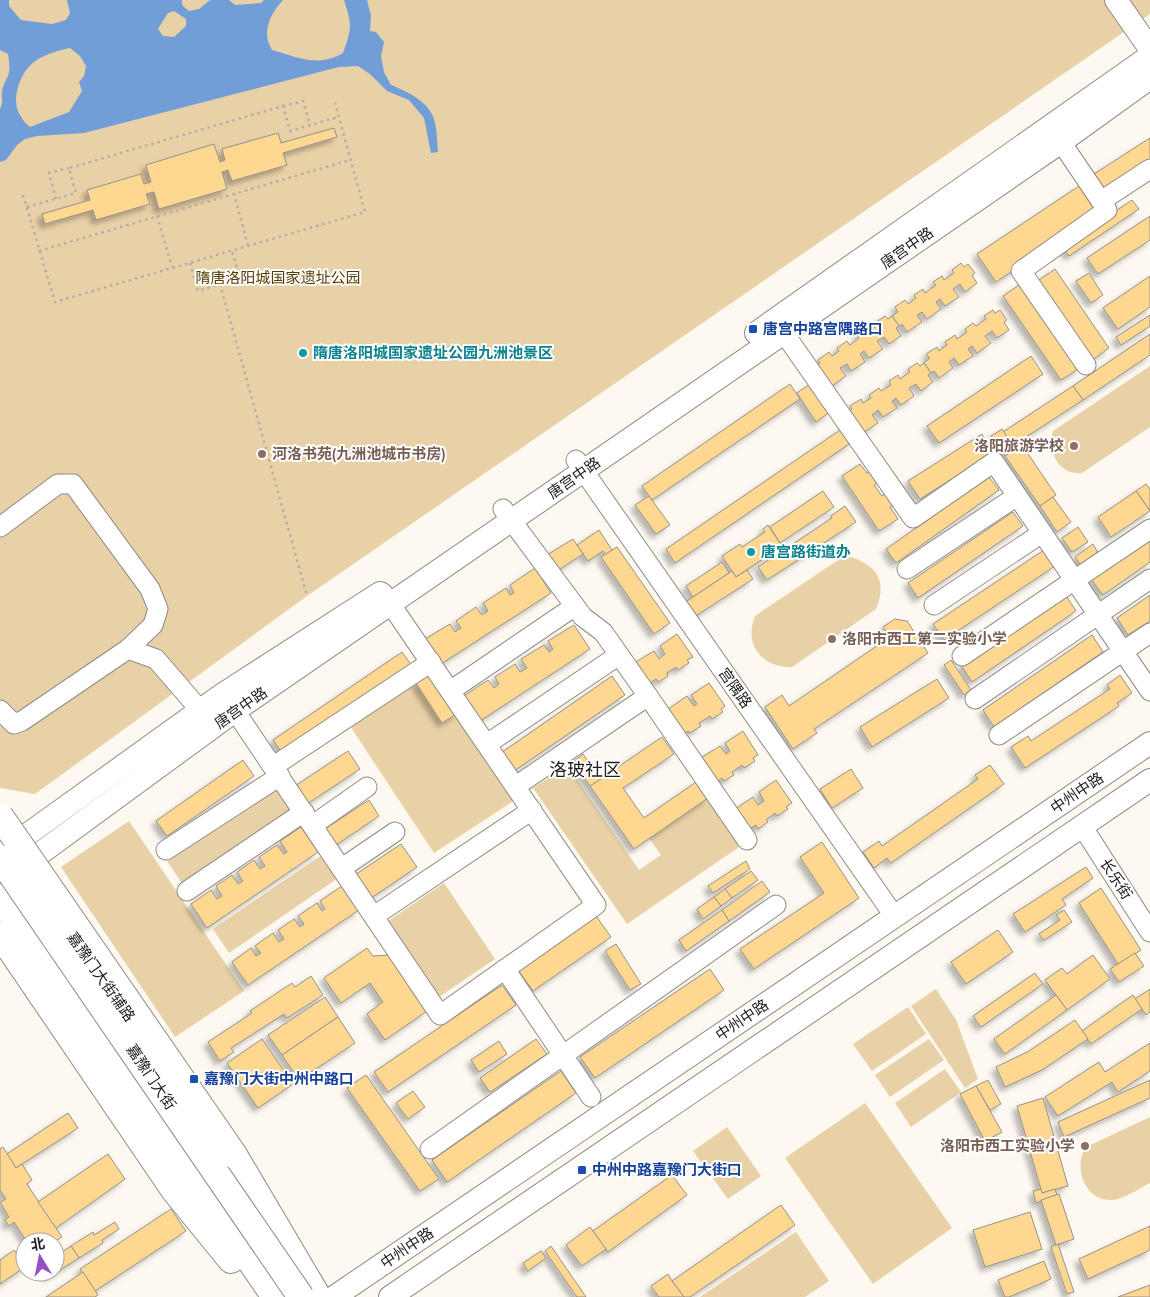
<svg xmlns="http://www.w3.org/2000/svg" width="1150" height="1297" viewBox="0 0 1150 1297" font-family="'PT Sans Narrow','Noto Sans SC',sans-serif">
<defs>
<filter id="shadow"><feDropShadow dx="-4.5" dy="4.5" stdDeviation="2.5" flood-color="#0004"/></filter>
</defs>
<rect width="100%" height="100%" fill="#fdf9f1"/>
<g fill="#e9d1a7">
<polygon points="0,0 1150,0 1150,14 307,596 35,794 0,788"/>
<path d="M1150,366V427L1082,473C1079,473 1074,473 1070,472C1054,466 1048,445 1053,431Z"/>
<path d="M851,557C878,566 887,582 876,609L792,667C763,669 743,644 755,616L841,558Z"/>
<polygon points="416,683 458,713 515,800 434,853 350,726"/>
<polygon points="567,765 639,870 661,855 649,838 708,798 742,845 627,924 533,788"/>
<polygon points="279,785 295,810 183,885 167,861"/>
<polygon points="129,821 244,991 175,1037 61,867"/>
<polygon points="322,855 338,878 229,953 213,929"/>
<polygon points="444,883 495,959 439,997 388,921"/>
<polygon points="936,989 956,1020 978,1079 965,1088 911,1006"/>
<polygon points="908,1007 926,1034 872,1071 853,1044"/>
<polygon points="929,1039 944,1060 890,1097 875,1075"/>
<polygon points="945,1069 961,1092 911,1127 895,1103"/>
<polygon points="865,1103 952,1228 873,1284 785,1158"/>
<path d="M1150,1117V1183C1141,1188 1120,1201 1110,1200C1084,1200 1073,1166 1086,1147Z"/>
<polygon points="727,1127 761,1176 728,1199 693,1151"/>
<polygon points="796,1232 829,1281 805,1297 700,1297"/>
</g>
<path fill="#729ed7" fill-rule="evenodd" d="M0,0H9V6L21,20L52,24L66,20L70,13L67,0H182V5L189,11L199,9L210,0H229L235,5L261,3L264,0H283C270,14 261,32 272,50C298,57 317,68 343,53C352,28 352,25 344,0H367L371,16L370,31L376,32L384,42L381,56L384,72L391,85C408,92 428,101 434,119C437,129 437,141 438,152L431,153L424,118L409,100L387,91L370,74L358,66L339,67L84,133L37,136L25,139L17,145L6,160L0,162V109C4,100 1,101 2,93C2,87 5,83 7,78C11,71 9,62 8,54L0,50ZM174,11L186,19V26L174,37L163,36L158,29L168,13ZM70,48L80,56L86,66L84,76L79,82L82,91L69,112L30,127C24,122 19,115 17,108C13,92 23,68 37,60C46,54 60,50 70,48Z"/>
<g fill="#fed791" stroke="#95918b" filter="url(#shadow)">
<polygon points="334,128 337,137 283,153 287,165 232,181 228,170 222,172 227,189 159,209 154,192 146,194 150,204 96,220 93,210 45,224 42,214 90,200 87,190 141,174 144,184 151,182 146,165 214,144 220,162 225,160 222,149 278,133 281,143"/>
<polygon points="1150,138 1150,160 1103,189 1094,174"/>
<polygon points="1079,186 1097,214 996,282 977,254"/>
<polygon points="1132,200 1139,209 1069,256 1063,247"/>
<polygon points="1150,216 1150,240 1098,274 1087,258"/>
<polygon points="961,263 964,267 968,264 975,273 972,275 977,283 965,292 960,284 953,289 959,297 945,306 940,299 936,302 941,309 927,319 922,312 917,315 922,322 907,332 902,324 899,326 892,316 898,312 895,307 905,300 908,304 916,298 914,295 923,289 925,293 936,285 933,282 942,276 944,280 954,273 952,270"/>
<polygon points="1055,269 1109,348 1091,361 1036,282"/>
<polygon points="1089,273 1103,295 1091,303 1076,281"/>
<polygon points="1150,276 1150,307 1118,329 1103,308"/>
<polygon points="1022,283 1080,368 1061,380 1003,296"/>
<polygon points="993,310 995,313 1000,310 1007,320 1004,322 1009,330 997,338 992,331 985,336 991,343 977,353 972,346 968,349 973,356 959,365 954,358 949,362 953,368 939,378 934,371 931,373 924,363 930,358 926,354 937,347 939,351 947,345 945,342 955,335 957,339 967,332 965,329 973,323 976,326 986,319 984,316"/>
<polygon points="1150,315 1150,326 1121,345 1116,337"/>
<polygon points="885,316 888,319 892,316 899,326 896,328 901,336 889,344 884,337 877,341 883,349 869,358 864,351 860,354 865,362 851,371 847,364 840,368 846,376 832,386 827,378 824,380 815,366 820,363 818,360 829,352 832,356 839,351 837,348 847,341 850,345 859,338 857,335 866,328 868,332 878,325 876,322"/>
<polygon points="1150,334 1150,355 1083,400 1073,386"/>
<polygon points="1031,356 1043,374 939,443 927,426"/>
<polygon points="917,363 920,366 924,363 931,373 928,375 933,382 921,391 916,384 909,388 914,396 901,405 896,398 892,401 897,408 883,417 878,410 872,415 878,423 864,432 847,413 852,409 850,406 861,399 863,403 871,398 869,395 879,388 881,391 891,385 889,381 898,375 900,379 910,372 908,369"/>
<polygon points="790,384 800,399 652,500 642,486"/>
<polygon points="810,384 830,412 816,422 797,393"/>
<polygon points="1073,386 1083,400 1012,446 1003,432"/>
<polygon points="843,428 852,442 675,563 666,549"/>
<polygon points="1002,429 1015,449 1005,456 991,436"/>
<polygon points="982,434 993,453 920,499 908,481"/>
<polygon points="1022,445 1056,495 1040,506 1005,456"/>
<polygon points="860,464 867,473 872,469 880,481 874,485 882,496 887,492 895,504 890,507 898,519 879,531 842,476"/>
<polygon points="989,477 999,490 896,563 886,549"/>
<polygon points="1146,484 1150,489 1150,511 1136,491"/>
<polygon points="823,491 834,507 780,543 770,527"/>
<polygon points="1136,491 1150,511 1111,537 1098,517"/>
<polygon points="649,496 670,525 656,534 635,505"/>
<polygon points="1053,497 1071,522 1057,532 1040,506"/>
<polygon points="845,506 856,522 767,580 758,567 832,518 831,516"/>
<polygon points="1013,512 1023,526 918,598 908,583"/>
<polygon points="768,525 782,546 736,577 722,556 740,544 742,547 765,532 763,529"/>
<polygon points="1078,527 1088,542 1072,552 1062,538"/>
<polygon points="599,530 612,550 606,555 603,551 588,561 577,545"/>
<polygon points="1150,538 1150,562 1103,595 1091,579"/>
<polygon points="573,539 583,554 557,571 547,555"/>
<polygon points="1093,544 1100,556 1083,568 1075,557"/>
<polygon points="617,547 670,623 654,634 601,557"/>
<polygon points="1044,550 1055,566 944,640 933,624"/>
<polygon points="722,562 729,573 693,597 686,586"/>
<polygon points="535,568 551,593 441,664 425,639 450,624 455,632 461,628 456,621 476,607 482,615 488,611 483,603 506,588 510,595 514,593 510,585"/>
<polygon points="747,570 753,579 694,617 684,603 732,571 736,577"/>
<polygon points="1065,594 1076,611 972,682 961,665"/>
<polygon points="1150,595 1150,621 1128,635 1117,618"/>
<polygon points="895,619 907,621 928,653 814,729 817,733 793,749 765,707 782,695 789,706 890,637 883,627"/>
<polygon points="574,625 590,649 480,721 464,696 488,680 494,688 499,684 495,677 515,664 520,672 527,668 521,659 544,645 549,652 553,649 548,641"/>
<polygon points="677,634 693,657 687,660 689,663 678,670 676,667 667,673 668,676 659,682 656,679 650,683 636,662 654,651 659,659 665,654 660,646"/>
<polygon points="1092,635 1103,652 994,727 983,710"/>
<polygon points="402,652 412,666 283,754 273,740"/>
<polygon points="951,660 971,690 964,695 944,665"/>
<polygon points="431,673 458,713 442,723 416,683"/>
<polygon points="1120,675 1132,693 1117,703 1119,706 1025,768 1011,747 1028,736 1031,741 1110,689 1107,685"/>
<polygon points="612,676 625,695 514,771 501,753"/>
<polygon points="937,679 949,698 872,747 860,727"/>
<polygon points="709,683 725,706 721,709 723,712 712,719 710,716 699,723 701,726 690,733 688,731 684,734 667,710 687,696 694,706 697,704 691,695"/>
<polygon points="743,731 758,755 753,758 755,761 744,768 742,765 732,772 734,775 724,781 722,778 715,783 699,759 720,746 726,754 730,751 725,743"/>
<polygon points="662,737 674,754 623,788 644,818 699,780 708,798 634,849 590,786"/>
<polygon points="348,751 360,769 307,804 295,786"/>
<polygon points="583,754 601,779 590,786 573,762"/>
<polygon points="243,760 254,776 167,836 156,821"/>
<polygon points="990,765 1004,784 891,863 887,858 874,868 863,852 879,841 882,846 978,779 975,775"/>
<polygon points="851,769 863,788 832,808 820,789"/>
<polygon points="776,780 792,803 786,807 788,809 777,816 775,813 766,820 768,822 758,829 756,825 749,829 735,809 753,797 758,805 764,801 759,792"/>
<polygon points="369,800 379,816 336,845 325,829"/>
<polygon points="301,827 318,852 207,928 191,904 211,890 217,899 222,896 216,886 232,875 238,884 243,881 237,872 254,860 260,869 265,866 259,857 277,845 284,854 287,852 280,841"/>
<polygon points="822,842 859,898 754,969 740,949 824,893 800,857"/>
<polygon points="401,844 417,867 371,898 355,875"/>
<polygon points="746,861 750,869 713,893 708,886"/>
<polygon points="1086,867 1093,878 1062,899 1066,905 1025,932 1013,914"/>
<polygon points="751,871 758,880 732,898 725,889"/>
<polygon points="762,881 770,892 729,921 722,910"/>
<polygon points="342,886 359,910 248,985 232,962 251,948 256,956 261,953 255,946 273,933 279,942 284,939 278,930 294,919 300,927 304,924 298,916 317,903 322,911 325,909 320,901"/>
<polygon points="1101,888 1141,950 1118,964 1079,903"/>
<polygon points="725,889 732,898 721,906 714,897"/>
<polygon points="714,897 721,906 703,919 697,909"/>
<polygon points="722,910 729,921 686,951 679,940"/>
<polygon points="1064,910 1072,922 1044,940 1039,934 1060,920 1056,915"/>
<polygon points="596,916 611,937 533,991 518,970"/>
<polygon points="998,930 1013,952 966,984 951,962"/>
<polygon points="616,944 641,984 630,990 605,951"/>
<polygon points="367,948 373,956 388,955 427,1011 385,1040 367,1014 383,1002 370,983 341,1003 324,978"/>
<polygon points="1135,953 1144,966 1119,982 1110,969"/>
<polygon points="1093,955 1110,979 1067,1010 1045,980 1062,968 1067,974"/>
<polygon points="710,969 724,990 595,1078 580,1057"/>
<polygon points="1035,973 1043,984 981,1027 973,1016"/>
<polygon points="311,976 323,995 287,1018 284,1014 231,1048 234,1052 220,1061 208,1042 252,1013 250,1011 292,983 295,987"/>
<polygon points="502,985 516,1005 388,1092 374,1072"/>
<polygon points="1150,989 1150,1012 1146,1015 1135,999"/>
<polygon points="1056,995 1067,1010 1005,1054 994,1039"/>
<polygon points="1133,995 1142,1009 1091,1044 1082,1031"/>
<polygon points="325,997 338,1017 282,1055 268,1035"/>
<polygon points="338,1017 355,1043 299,1080 282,1055"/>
<polygon points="1075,1020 1088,1039 1042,1070 1005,1087 996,1067 1029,1051"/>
<polygon points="262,1039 293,1084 258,1108 227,1063"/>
<polygon points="536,1039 547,1054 490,1092 480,1078"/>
<polygon points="499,1041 507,1054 479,1072 471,1060"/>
<polygon points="1150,1043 1150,1071 1118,1092 1112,1082 1058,1116 1045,1097 1099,1062 1105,1072"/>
<polygon points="561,1071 576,1093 447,1182 432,1160"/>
<polygon points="366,1075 439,1179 420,1191 347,1088"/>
<polygon points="988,1080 1001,1104 990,1110 976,1086"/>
<polygon points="1150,1080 1150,1098 1064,1137 1058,1122"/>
<polygon points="976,1086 1002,1132 985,1141 960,1094"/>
<polygon points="413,1091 425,1107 408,1119 396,1103"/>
<polygon points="1043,1098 1068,1186 1042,1193 1017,1106"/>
<polygon points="68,1113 78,1128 16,1168 7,1154"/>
<polygon points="3,1147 16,1168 22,1164 32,1180 27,1184 62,1237 54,1242 27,1242 14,1222 9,1226 5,1220 9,1217 0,1202 6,1199 0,1190 0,1149"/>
<polygon points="108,1154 125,1179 56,1228 38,1202"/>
<polygon points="672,1175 687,1195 608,1252 593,1231"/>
<polygon points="1041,1189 1042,1193 1055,1189 1057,1195 1036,1203 1033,1191"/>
<polygon points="1059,1194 1074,1239 1056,1245 1041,1200"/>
<polygon points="781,1205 795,1225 690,1297 684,1297 672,1281"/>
<polygon points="171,1209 186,1231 95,1291 80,1269"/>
<polygon points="1030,1212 1042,1249 985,1267 973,1230"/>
<polygon points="115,1222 119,1229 102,1240 103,1243 79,1258 71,1246 93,1232 94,1235"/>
<polygon points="1150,1226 1150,1250 1088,1279 1079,1259"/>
<polygon points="590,1227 606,1249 582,1266 566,1245"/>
<polygon points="1058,1244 1074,1292 1067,1294 1051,1247"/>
<polygon points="71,1246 79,1258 49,1277 46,1272 55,1272 55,1257"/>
<polygon points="551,1246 586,1297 577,1297 545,1251"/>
<polygon points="14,1250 25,1267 0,1284 0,1260"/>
<polygon points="541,1251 546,1258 528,1271 523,1263"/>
<polygon points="1044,1261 1051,1279 1009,1297 1005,1297 998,1280"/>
<polygon points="83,1272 98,1295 95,1297 46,1297"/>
<polygon points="668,1274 672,1281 684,1297 659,1297 651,1286"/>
<polygon points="1150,1285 1150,1297 1118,1297"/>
</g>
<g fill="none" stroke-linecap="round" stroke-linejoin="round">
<defs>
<g id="minor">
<polyline points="1061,142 1107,210 1021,271 1086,365"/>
<polyline points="1101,201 1150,169"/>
<polyline points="784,333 913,518 994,462 1150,691"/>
<polyline points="576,460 895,917"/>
<polyline points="503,509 583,617 603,632 648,696 516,786"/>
<polyline points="0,527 58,484 73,484 150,589 158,609 153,625 128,649"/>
<polyline points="907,569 1017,496"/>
<polyline points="934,605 1042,533"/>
<polyline points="962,656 1150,529"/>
<polyline points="450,691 575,606"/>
<polyline points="648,696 747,840"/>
<polyline points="227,699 440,1015 596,905 383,593"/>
<polyline points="975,699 1150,579"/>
<polyline points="0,710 14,724 22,721 128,649 156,659 200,710"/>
<polyline points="999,735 1150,633"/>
<polyline points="487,744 619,655"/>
<polyline points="274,766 431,662"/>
<polyline points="313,825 367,787"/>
<polyline points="1082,826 1150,932"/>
<polyline points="166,850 280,776"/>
<polyline points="342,868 395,832"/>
<polyline points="187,891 304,812"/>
<polyline points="374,916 532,810"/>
<polyline points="505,969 591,1097"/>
<polyline points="430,1149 776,905"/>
</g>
<g id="major">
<polyline points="1116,0 1150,49"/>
<polyline points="756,333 1150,56"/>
<polyline points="3,852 223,694 380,593"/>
<polyline points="16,871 236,710 1061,142 1150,78"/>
<polyline points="334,1297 1150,743"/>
<polyline points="390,1297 1150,780"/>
</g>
<g id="highway">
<polyline points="0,897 275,1297"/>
<polyline points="0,934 174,1190 231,1260"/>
<polyline points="234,1155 318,1297"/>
</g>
</defs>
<use href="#minor" stroke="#8f8b85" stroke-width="21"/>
<use href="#major" stroke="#8f8b85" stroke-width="24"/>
<use href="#highway" stroke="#8f8b85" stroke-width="28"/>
<g stroke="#b2afa9" stroke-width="2.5" stroke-dasharray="2.5 4" stroke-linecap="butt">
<polyline points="283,106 303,101 310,125"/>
<polyline points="234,193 248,246"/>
<polyline points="23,195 55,302 365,212 335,103"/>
<polyline points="56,199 49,173 69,168"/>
<polyline points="27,207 76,193 69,168 283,106 290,131 338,117"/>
<polyline points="157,216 172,267"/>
<polyline points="39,251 350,160"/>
<polyline points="190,263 198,291 240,278 232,251"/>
<polyline points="220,284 307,596"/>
</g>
<use href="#minor" stroke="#fff" stroke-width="19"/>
<use href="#major" stroke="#fff" stroke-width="22"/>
<use href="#highway" stroke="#fff" stroke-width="26"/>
<defs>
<g id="highway-bridge">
<polyline points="0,816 234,1155"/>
<polyline points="0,858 301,1297"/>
</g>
</defs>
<use href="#highway-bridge" stroke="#8f8b85" stroke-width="28" stroke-linecap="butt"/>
<use href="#highway-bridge" stroke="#fff" stroke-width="26"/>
</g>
<g fill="#1a4fb4" stroke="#fff" stroke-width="2">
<rect x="748" y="324" width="10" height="10" rx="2.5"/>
<rect x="189" y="1074" width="10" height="10" rx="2.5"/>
<rect x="577" y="1165" width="10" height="10" rx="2.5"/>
</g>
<g fill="#0f9aa8" stroke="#fff" stroke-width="2">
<circle cx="303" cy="353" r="5"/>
<circle cx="751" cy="552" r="5"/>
</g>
<g fill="#8d6e63" stroke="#fff" stroke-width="2">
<circle cx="1074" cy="446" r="5"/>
<circle cx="262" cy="454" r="5"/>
<circle cx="832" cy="639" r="5"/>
<circle cx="1085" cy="1146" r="5"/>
</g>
<g text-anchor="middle" stroke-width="4" stroke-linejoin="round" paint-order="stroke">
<g font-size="15" fill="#22201e" stroke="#fff">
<text transform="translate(907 248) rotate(-35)" y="5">唐宫中路</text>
<text transform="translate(574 478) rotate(-35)" y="5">唐宫中路</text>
<text transform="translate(735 688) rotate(55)" y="5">宫隅路</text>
<text transform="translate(241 708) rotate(-35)" y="5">唐宫中路</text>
<text transform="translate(1077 793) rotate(-34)" y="5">中州中路</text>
<text transform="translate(1116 879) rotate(57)" y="5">长乐街</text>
<text transform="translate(101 977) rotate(55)" y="5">嘉豫门大街辅路</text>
<text transform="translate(742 1020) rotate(-34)" y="5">中州中路</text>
<text transform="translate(151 1077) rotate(56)" y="5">嘉豫门大街</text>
<text transform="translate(407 1248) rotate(-34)" y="5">中州中路</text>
</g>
<g font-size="15" fill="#563d03" stroke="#fff">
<text x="278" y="283">隋唐洛阳城国家遗址公园</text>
</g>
<g font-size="15" font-weight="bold" fill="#164399" stroke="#fff" text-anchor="start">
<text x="763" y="334">唐宫中路宫隅路口</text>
<text x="204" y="1084">嘉豫门大街中州中路口</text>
<text x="592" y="1175">中州中路嘉豫门大街口</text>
</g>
<g font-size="15" font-weight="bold" fill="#0d838f" stroke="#fff" text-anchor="start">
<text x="313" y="358">隋唐洛阳城国家遗址公园九洲池景区</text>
<text x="761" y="557">唐宫路街道办</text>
</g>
<g font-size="15" font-weight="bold" fill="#785e54" stroke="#fff" text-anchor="end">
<text x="1064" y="451">洛阳旅游学校</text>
<text x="272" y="459" text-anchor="start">河洛书苑(九洲池城市书房)</text>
<text x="842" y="644" text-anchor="start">洛阳市西工第二实验小学</text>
<text x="1075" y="1151">洛阳市西工实验小学</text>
</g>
<g font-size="18" fill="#22201e" stroke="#fff">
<text x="585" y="776">洛玻社区</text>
</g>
</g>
<g transform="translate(40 1257) rotate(350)"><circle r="24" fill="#ffffff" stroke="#a7a6a5"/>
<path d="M0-4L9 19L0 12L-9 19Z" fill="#9550c4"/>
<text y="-8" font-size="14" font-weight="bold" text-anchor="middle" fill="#22201e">北</text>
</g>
</svg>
